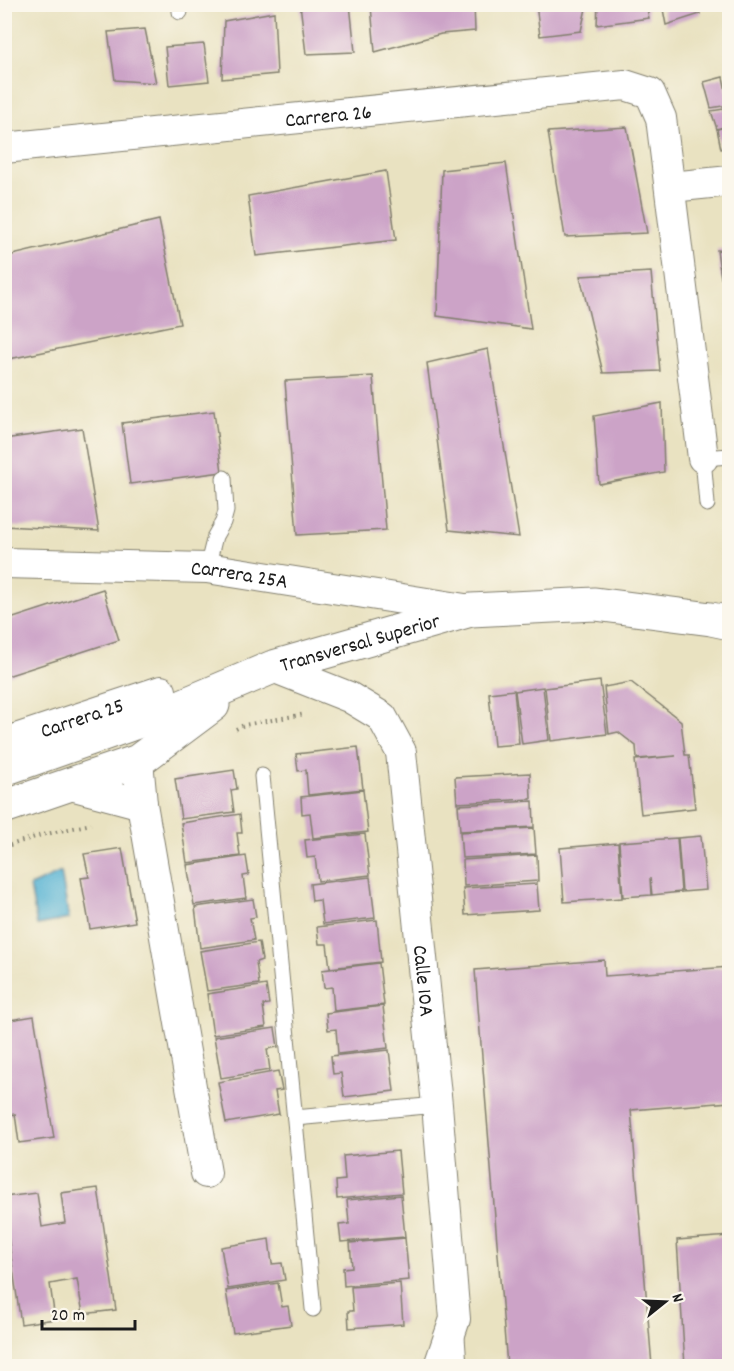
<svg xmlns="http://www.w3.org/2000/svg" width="734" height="1371" viewBox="0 0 734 1371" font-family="Dekko,sans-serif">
<rect width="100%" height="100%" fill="#fbf7ec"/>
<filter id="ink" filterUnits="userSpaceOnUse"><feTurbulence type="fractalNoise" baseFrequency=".0167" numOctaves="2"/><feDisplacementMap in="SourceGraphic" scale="12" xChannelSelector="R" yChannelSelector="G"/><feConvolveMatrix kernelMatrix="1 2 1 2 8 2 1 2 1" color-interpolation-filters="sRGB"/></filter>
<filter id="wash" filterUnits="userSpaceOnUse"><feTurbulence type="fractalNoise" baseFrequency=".008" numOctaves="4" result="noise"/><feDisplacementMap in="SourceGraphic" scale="24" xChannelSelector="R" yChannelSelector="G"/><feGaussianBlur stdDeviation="1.35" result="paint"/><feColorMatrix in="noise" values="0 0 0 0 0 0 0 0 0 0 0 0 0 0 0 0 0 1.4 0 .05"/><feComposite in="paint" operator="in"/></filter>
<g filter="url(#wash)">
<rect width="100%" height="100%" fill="#e9e2c1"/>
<polygon fill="#55b2d3" stroke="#386778" stroke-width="1.5" points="61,872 69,919 37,925 30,886"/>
<g id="blocks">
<g fill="#cca3c7">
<polygon points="300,4 350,4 355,52 306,54"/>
<polygon points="377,4 474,4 475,31 441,34 375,52 371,6"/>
<polygon points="536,4 587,4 581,31 540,36"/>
<polygon points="598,4 646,4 649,18 597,25"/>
<polygon points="662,4 699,4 700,14 666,25"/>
<polygon points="274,12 277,74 222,79 224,21"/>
<polygon points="145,29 156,83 115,80 108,32"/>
<polygon points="204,44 209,81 169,85 165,47"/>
<polygon points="723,77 729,105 711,108 704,82"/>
<polygon points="730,108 730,125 717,129 711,111"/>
<polygon points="730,126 730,148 721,149 717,129"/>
<polygon points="627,127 647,233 565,237 548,132"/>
<polygon points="506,163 531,329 437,316 442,170"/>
<polygon points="386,171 396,240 256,256 248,196"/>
<polygon points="159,220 180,324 4,360 4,257"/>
<polygon points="717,250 730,251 730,279 721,278"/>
<polygon points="651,272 660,371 603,373 580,276"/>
<polygon points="488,349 519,537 449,530 427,363"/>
<polygon points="373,376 386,530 297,535 285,381"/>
<polygon points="662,403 664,472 599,484 594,416"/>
<polygon points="214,411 222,472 130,484 122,423"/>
<polygon points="82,428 99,531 4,526 4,439"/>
<polygon points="103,589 119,640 4,677 4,621"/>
<polygon points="600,681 607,734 551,741 545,688"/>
<polygon points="631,682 681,721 685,755 689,755 695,808 641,814 635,760 676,756 637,759 636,746 618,732 609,734 604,687"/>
<polygon points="543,687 549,740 522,744 515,691"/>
<polygon points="514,690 519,744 494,746 489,693"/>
<polygon points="358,747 363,789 308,795 306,770 298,771 296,754"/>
<polygon points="234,770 237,789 231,790 234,812 181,819 175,779"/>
<polygon points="530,773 531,799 457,803 455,777"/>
<polygon points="363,790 368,832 313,838 310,813 302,814 301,797"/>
<polygon points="533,801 534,827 460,831 458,805"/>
<polygon points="240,814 242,833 237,833 240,856 187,863 181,823"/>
<polygon points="534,828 536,854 462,858 460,832"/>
<polygon points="365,834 370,875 318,881 315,857 307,858 305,840"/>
<polygon points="701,836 706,890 682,892 678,838"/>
<polygon points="677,838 681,892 652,895 650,878 651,895 623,897 619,842"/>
<polygon points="618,843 622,898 564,902 560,848"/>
<polygon points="122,848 135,922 90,929 81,878 89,877 84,854"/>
<polygon points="537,855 538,881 464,886 463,860"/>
<polygon points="246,856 249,875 243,876 246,898 194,905 187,865"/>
<polygon points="370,877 375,918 323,924 320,900 312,901 310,884"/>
<polygon points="537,884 539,910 465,915 463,888"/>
<polygon points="253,899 256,917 250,918 254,940 200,948 195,907"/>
<polygon points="377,920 381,962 330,968 327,944 319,944 317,927"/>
<polygon points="259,942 262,960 256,962 259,984 207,991 200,951"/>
<polygon points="604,960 605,976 730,967 730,1102 631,1110 652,1366 507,1366 475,970"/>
<polygon points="379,963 384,1005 334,1011 332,987 324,988 322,970"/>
<polygon points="266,985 269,1004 263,1005 266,1027 213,1035 207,994"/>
<polygon points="383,1006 388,1048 338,1054 336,1029 328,1030 326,1013"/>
<polygon points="34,1016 54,1138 19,1143 15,1114 4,1116 4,1057 6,1057 4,1021"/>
<polygon points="275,1028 278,1047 267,1049 270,1070 221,1078 214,1037"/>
<polygon points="389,1050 394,1091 344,1097 341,1073 333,1074 331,1056"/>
<polygon points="278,1071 282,1090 275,1091 279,1114 226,1123 218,1082"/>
<polygon points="398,1151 402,1193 337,1199 336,1181 345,1180 343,1156"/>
<polygon points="98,1188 116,1310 83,1314 77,1279 50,1284 55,1319 21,1324 4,1209 4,1197 37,1193 42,1227 65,1223 61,1193"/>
<polygon points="401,1195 405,1237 341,1242 339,1225 349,1224 347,1200"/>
<polygon points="730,1236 730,1365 685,1366 677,1240"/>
<polygon points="405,1238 409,1280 344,1286 343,1268 352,1267 350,1243"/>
<polygon points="269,1239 272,1264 282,1263 285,1280 228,1289 221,1247"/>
<polygon points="278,1283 282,1307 288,1306 291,1325 233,1333 226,1291"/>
<polygon points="400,1283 403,1324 349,1328 348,1311 353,1311 351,1287"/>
</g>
</g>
</g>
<g filter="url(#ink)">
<use href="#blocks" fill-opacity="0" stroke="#827f6e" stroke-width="1.5"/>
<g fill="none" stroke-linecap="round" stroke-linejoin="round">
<defs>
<g id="lane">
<polyline points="180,4 180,12"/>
<polyline points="707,504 703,458 730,456"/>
<polyline points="207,568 215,536 223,522 226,511 224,478"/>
<polyline points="262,776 313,1309"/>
<polyline points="295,1118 437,1105"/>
<polyline points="457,1337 459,1366"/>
</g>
<g id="street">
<path id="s1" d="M4,148L625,85L650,93L661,118L703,458"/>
<polyline points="671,187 730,181"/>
<path id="s2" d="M4,563L207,568L471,610"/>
<path id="s3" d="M273,667L349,697L382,717L401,752L437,1105L455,1319L439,1366"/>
<path id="s4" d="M4,743L161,691"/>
<polyline points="138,761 142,804 206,1173"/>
<polyline points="71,785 142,804"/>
</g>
<g id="secondary">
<path id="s5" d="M4,769L174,709L273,667L471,610L595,604L711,619L730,623"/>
<polyline points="4,807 138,761 213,705"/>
</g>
</defs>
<use href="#lane" stroke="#827f6e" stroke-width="17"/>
<use href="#street" stroke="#827f6e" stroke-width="32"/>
<use href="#secondary" stroke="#827f6e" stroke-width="35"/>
<g stroke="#827f6e" stroke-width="4" stroke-dasharray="1.5 4.5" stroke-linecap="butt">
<polyline points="236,729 244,725 305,714"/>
<polyline points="4,847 38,836 91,824"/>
</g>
<use href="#lane" stroke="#fff" stroke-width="15"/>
<use href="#street" stroke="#fff" stroke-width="30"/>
<use href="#secondary" stroke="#fff" stroke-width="33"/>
</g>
</g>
<g text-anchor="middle" stroke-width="4.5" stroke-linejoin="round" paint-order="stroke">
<g font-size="21" fill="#1c1c1c" stroke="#fbf7ec">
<text dy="7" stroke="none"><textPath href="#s1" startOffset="326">Carrera 26</textPath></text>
<text dy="7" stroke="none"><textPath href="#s2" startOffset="236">Carrera 25A</textPath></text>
<text dy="7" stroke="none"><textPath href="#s5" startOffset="378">Transversal Superior</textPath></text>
<text dy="7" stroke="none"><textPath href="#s4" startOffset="82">Carrera 25</textPath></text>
<text dy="7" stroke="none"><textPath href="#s3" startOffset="390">Calle 10A</textPath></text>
</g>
</g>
<rect width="734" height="1371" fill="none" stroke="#fbf7ec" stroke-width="24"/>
<g transform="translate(665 1302) rotate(72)" stroke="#fbf7ec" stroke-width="4.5" paint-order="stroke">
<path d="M0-4.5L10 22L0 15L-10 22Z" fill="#1c1c1c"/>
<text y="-9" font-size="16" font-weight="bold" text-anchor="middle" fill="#1c1c1c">N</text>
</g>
<path d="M42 1320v9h93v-9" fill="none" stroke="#1c1c1c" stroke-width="3"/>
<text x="51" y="1320" font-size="18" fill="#1c1c1c" stroke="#fbf7ec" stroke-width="4.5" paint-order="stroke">20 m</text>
</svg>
